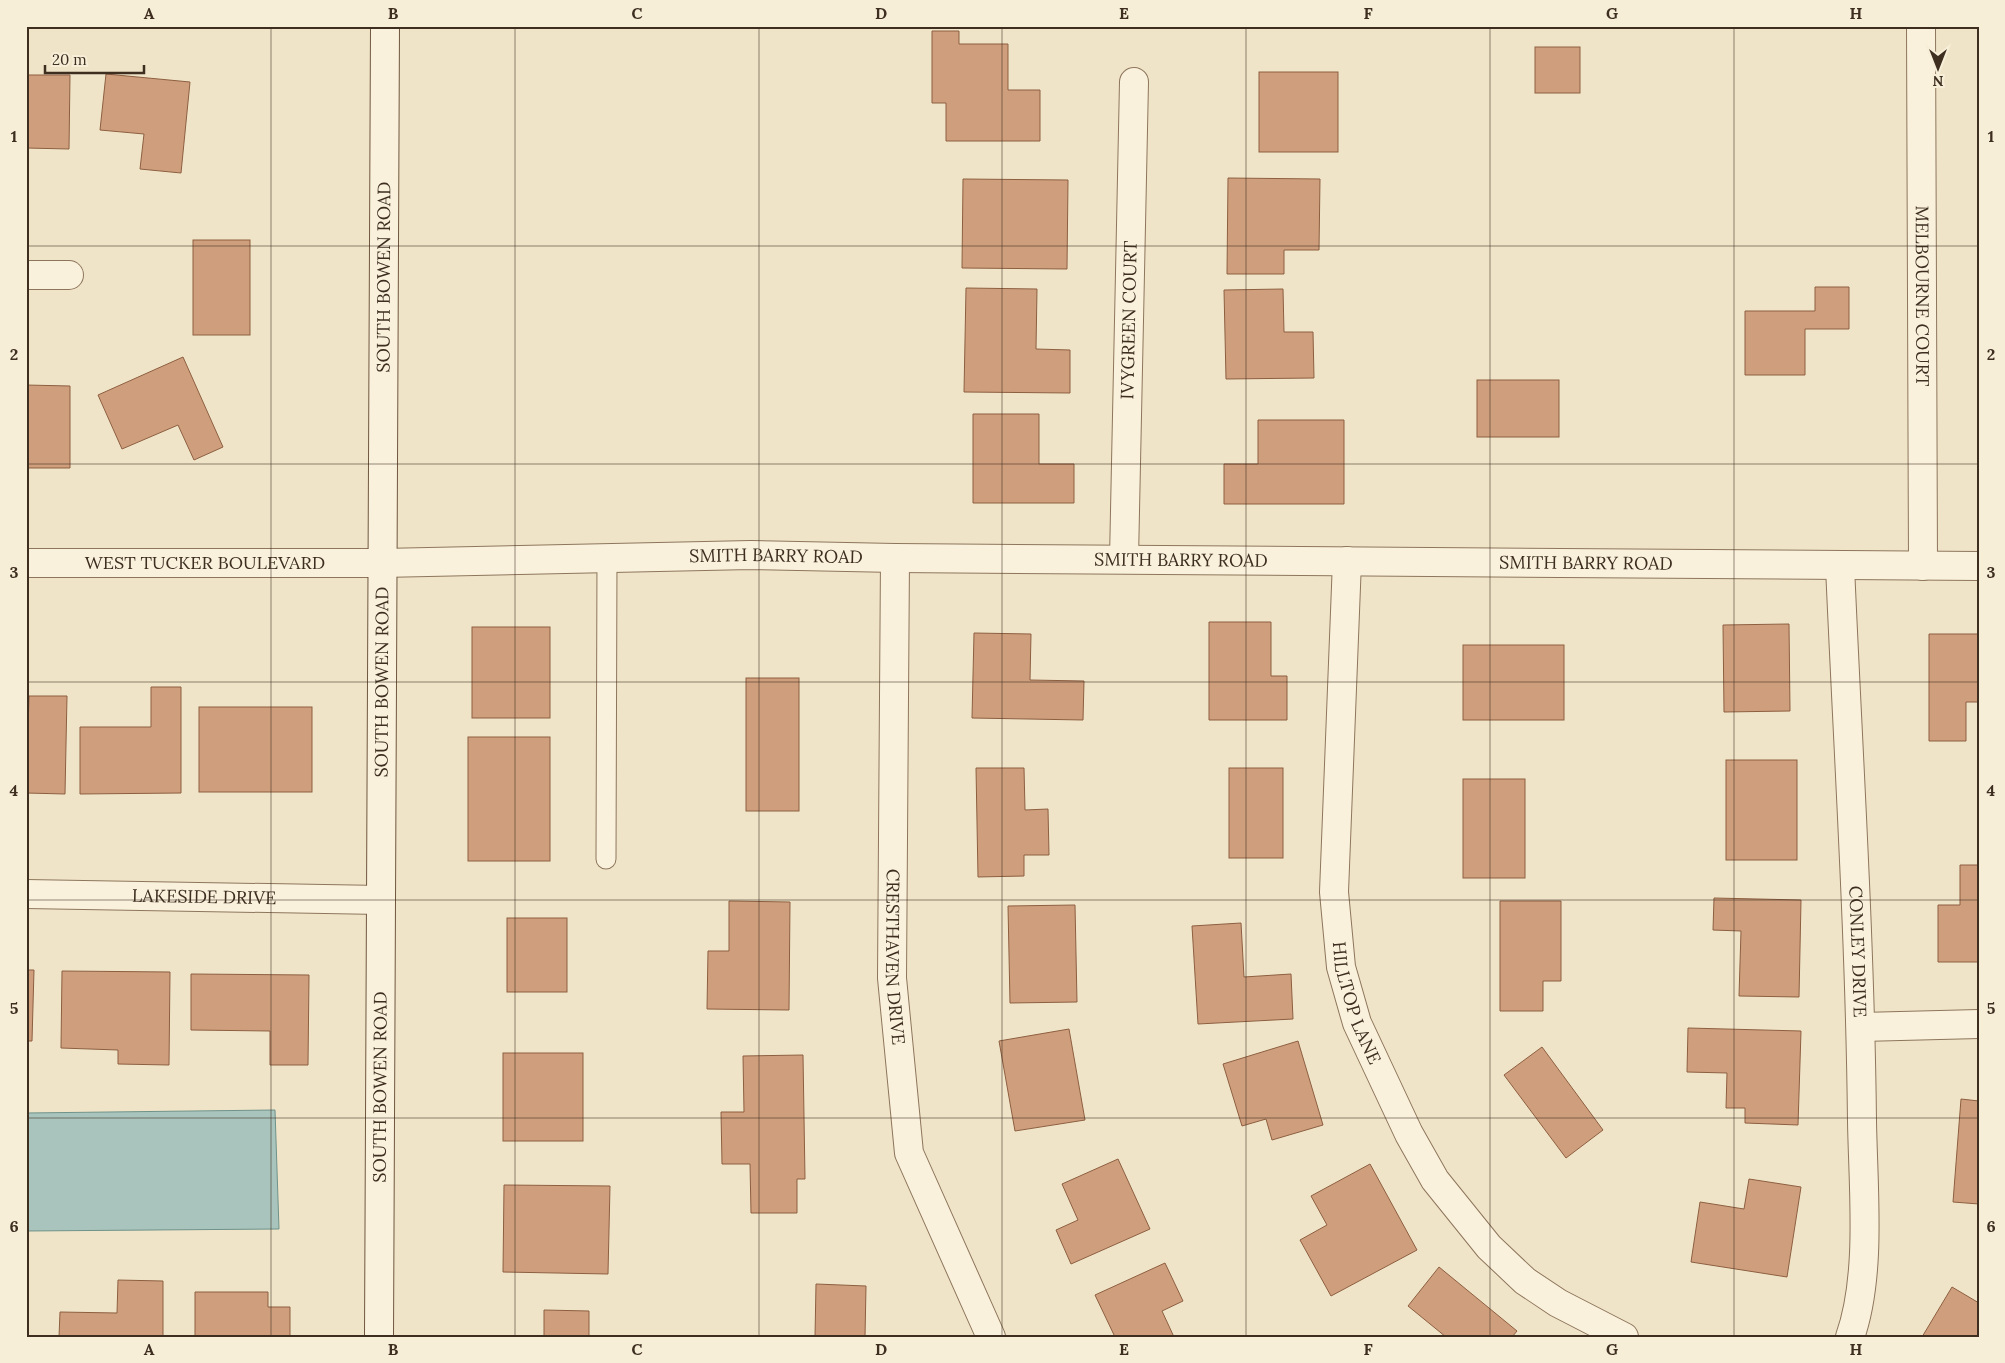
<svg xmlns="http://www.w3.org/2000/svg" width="2005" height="1363" viewBox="0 0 2005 1363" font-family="Lora,serif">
<rect width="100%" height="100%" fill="#f0e4c8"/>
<polygon fill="#a9c4bc" stroke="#6f938a" points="275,1110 279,1229 26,1231 26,1113"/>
<g fill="#cf9f7d" stroke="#8d5f41">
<polygon points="932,31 959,31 959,44 1008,44 1008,90 1040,90 1040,141 946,141 946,103 932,103"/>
<rect x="1535" y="47" width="45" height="46"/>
<rect x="1259" y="72" width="79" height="80"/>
<polygon points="106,74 190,82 181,173 140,169 144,134 100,130"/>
<polygon points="26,75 70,75 69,149 26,148"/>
<polygon points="1228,178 1320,179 1319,250 1284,250 1284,274 1227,274"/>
<polygon points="963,179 1068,180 1067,269 962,268"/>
<rect x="193" y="240" width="57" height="95"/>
<polygon points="1815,287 1849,287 1849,329 1805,329 1805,375 1745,375 1745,311 1815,311"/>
<polygon points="966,288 1037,289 1036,349 1070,350 1070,393 964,392"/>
<polygon points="1283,289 1284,332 1313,332 1314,378 1226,379 1224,290"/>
<polygon points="183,357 223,447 194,460 178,425 122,449 98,395"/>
<rect x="1477" y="380" width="82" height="57"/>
<polygon points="26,385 70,386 70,468 26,468"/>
<polygon points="973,414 1039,414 1039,464 1074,464 1074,503 973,503"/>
<polygon points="1258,420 1344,420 1344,504 1224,504 1224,464 1258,464"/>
<polygon points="1209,622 1271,622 1271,676 1287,676 1287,720 1209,720"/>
<polygon points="1789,624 1790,711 1724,712 1723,625"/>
<rect x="472" y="627" width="78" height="91"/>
<polygon points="974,633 1031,634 1030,680 1084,681 1083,720 972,718"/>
<polygon points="1929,634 1979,634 1979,702 1966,702 1966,741 1929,741"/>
<rect x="1463" y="645" width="101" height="75"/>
<rect x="746" y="678" width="53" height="133"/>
<polygon points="151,687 181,687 181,793 80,794 80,727 151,727"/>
<polygon points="29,696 67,696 65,794 26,793 26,730 28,730"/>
<rect x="199" y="707" width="113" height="85"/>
<rect x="468" y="737" width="82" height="124"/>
<rect x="1726" y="760" width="71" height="100"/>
<polygon points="976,768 1024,768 1025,810 1048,809 1049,855 1024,855 1024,876 978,877"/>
<rect x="1229" y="768" width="54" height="90"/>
<rect x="1463" y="779" width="62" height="99"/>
<polygon points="1960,865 1979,865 1979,962 1938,962 1938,905 1960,905"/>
<polygon points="1714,898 1801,900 1799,997 1739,996 1741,931 1713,930"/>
<polygon points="729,901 790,902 789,1010 707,1009 708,951 729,951"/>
<polygon points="1500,901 1561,901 1561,981 1543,981 1543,1011 1500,1011"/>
<polygon points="1075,905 1077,1002 1010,1003 1008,906"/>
<rect x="507" y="918" width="60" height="74"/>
<polygon points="1241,923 1244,977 1291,974 1293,1019 1198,1024 1192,926"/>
<polygon points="26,970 34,970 32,1041 26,1041"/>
<polygon points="62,971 170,972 169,1065 118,1064 118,1050 61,1048"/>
<polygon points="191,974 309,975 308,1065 270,1065 270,1031 191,1030"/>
<polygon points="1688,1028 1801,1031 1798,1125 1745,1123 1745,1108 1726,1108 1727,1073 1687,1072"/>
<polygon points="1069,1029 1085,1120 1015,1131 999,1041"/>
<polygon points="1298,1041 1323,1125 1272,1140 1266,1119 1242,1126 1223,1064"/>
<polygon points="1542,1047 1603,1130 1566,1158 1504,1075"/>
<rect x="503" y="1053" width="80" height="88"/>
<polygon points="803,1055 805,1179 797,1179 797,1213 751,1213 750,1164 722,1164 721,1112 744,1112 743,1056"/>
<polygon points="1961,1099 1979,1101 1979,1204 1953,1202"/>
<polygon points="1118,1159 1150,1229 1071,1264 1056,1230 1078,1220 1062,1184"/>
<polygon points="1370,1164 1417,1250 1331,1296 1300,1240 1327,1225 1311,1196"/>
<polygon points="1749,1179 1801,1187 1787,1277 1691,1262 1700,1202 1744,1209"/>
<polygon points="504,1185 610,1186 608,1274 503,1272"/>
<polygon points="1165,1263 1183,1301 1162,1311 1174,1337 1115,1337 1095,1295"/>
<polygon points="1439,1267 1517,1331 1512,1337 1446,1337 1408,1306"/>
<polygon points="118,1280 163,1281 163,1337 59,1337 60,1312 117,1313"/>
<polygon points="816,1284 866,1286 865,1337 815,1337"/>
<polygon points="1952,1287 1979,1303 1979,1337 1922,1337"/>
<polygon points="195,1292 268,1292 268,1307 290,1307 290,1337 195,1337"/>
<polygon points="544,1310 589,1311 589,1337 544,1337"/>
</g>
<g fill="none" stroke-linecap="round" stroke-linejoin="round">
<defs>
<polyline id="service" points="606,859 607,558"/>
<g id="minor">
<path id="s1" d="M1921,26L1923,566"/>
<polyline points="26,275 69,275"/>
<path id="s2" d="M895,558L892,978L909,1153L991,1337"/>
<path id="s3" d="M1124,559L1134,82"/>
<path id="s4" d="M1347,561L1334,892L1341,967L1357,1023L1409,1134L1435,1180L1489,1247L1525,1281L1558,1303L1624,1337"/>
<path id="s5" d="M1840,566C1848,751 1860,936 1862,1121C1863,1187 1872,1275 1850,1337"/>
<path id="s6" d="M26,894L381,900"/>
<polyline points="1861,1027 1979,1024"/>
</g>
<g id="tertiary">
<path id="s7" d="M26,563H382L751,555L895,558L1979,566"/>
</g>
<g id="secondary">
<path id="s8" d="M379,1337L385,26"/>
</g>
</defs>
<use href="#service" stroke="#8d765c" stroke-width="21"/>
<use href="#minor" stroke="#8d765c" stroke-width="30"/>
<use href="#tertiary" stroke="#8d765c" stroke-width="30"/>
<use href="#secondary" stroke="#6f573f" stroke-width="30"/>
<use href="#service" stroke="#faf1dc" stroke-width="19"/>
<use href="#minor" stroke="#faf1dc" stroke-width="28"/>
<use href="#tertiary" stroke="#faf1dc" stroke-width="28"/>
<use href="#secondary" stroke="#faf1dc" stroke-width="28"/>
</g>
<path fill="none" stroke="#3d2e20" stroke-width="1" stroke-opacity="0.55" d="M271,26V1337M515,26V1337M759,26V1337M1002,26V1337M1246,26V1337M1490,26V1337M1734,26V1337M26,246H1979M26,464H1979M26,682H1979M26,900H1979M26,1118H1979"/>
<g text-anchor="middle" stroke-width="4" stroke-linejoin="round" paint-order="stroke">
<g font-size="18" fill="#3d2e20" stroke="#f7eed8">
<text dy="6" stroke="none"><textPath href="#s8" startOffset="1060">SOUTH BOWEN ROAD</textPath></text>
<text dy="6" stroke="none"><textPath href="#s1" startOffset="270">MELBOURNE COURT</textPath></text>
<text dy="6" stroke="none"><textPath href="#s3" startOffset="239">IVYGREEN COURT</textPath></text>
<text dy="6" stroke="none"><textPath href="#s7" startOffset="750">SMITH BARRY ROAD</textPath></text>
<text dy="6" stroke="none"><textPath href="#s7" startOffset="1155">SMITH BARRY ROAD</textPath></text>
<text dy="6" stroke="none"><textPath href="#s7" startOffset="179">WEST TUCKER BOULEVARD</textPath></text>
<text dy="6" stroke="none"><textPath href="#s7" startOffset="1560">SMITH BARRY ROAD</textPath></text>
<text dy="6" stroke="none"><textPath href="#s8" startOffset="655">SOUTH BOWEN ROAD</textPath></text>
<text dy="6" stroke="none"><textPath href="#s6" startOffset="178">LAKESIDE DRIVE</textPath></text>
<text dy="6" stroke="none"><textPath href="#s5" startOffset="386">CONLEY DRIVE</textPath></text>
<text dy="6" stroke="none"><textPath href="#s2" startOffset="399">CRESTHAVEN DRIVE</textPath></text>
<text dy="6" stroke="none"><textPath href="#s4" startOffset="445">HILLTOP LANE</textPath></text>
<text dy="6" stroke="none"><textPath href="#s8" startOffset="250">SOUTH BOWEN ROAD</textPath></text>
</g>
</g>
<rect width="2005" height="1363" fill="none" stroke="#f7eed8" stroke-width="55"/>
<g transform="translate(1938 68) rotate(180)" stroke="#f7eed8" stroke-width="4" paint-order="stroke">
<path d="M0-4L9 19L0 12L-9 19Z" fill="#3d2e20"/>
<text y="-8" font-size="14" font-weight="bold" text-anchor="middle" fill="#3d2e20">N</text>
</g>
<path d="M45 65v8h99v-8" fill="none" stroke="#3d2e20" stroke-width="2.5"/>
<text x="52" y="65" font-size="15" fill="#3d2e20" stroke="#f7eed8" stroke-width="4" paint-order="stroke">20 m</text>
<rect x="28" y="28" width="1950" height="1308" fill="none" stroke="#3d2e20" stroke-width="2"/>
<g font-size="16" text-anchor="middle" font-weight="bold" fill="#3d2e20">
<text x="149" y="19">A</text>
<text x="393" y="19">B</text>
<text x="637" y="19">C</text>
<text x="881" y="19">D</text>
<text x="1124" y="19">E</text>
<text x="1368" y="19">F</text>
<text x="1612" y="19">G</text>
<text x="1856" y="19">H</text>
<text x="14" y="142">1</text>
<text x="1991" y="142">1</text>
<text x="14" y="360">2</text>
<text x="1991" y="360">2</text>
<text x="14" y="578">3</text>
<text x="1991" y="578">3</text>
<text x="14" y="796">4</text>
<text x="1991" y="796">4</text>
<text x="14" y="1014">5</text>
<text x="1991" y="1014">5</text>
<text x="14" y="1232">6</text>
<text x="1991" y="1232">6</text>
<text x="149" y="1355">A</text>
<text x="393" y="1355">B</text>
<text x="637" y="1355">C</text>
<text x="881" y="1355">D</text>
<text x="1124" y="1355">E</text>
<text x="1368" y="1355">F</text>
<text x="1612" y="1355">G</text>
<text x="1856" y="1355">H</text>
</g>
</svg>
